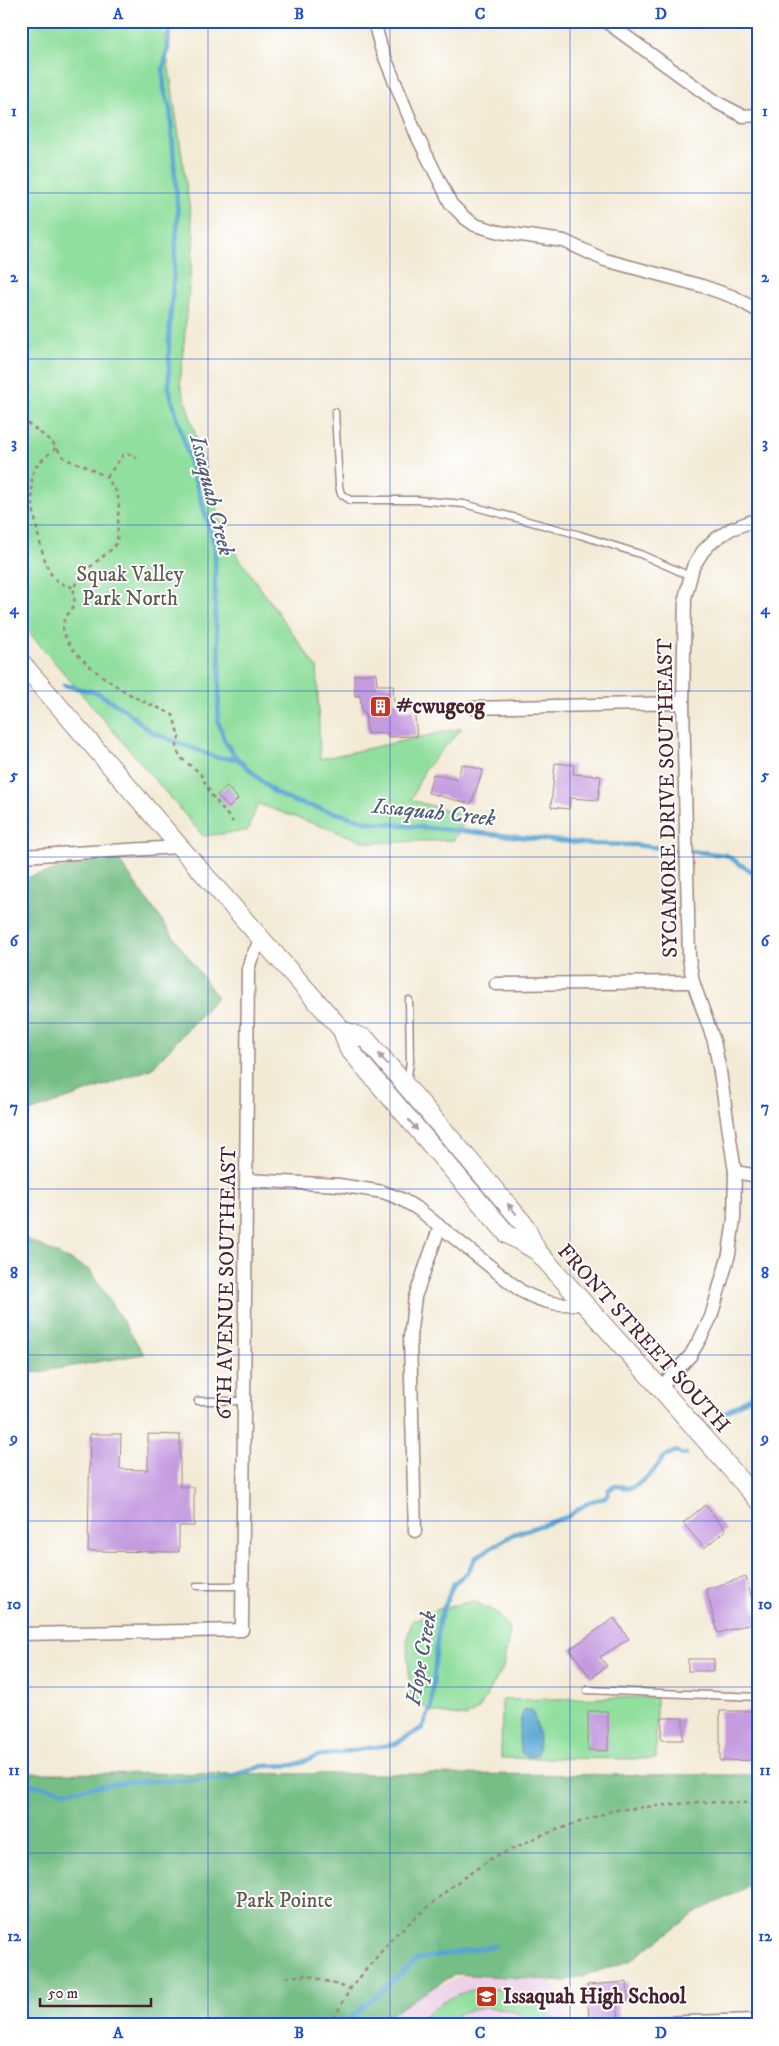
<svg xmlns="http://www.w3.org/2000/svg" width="779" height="2046" viewBox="0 0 779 2046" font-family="'IM FELL DW Pica',serif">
<rect width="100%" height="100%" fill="#fff"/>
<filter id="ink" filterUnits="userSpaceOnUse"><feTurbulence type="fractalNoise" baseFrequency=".02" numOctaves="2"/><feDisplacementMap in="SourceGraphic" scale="10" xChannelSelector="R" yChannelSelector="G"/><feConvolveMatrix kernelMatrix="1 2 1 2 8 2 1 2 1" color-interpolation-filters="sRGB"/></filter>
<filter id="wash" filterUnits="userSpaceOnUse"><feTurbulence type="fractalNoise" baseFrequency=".0096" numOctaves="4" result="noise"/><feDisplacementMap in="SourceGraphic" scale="20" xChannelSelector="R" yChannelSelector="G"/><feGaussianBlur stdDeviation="1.12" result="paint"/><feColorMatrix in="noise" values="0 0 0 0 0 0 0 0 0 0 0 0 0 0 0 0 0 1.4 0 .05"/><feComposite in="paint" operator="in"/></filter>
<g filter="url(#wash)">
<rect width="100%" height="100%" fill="#f3ead5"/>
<polygon fill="#eed0e8" points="483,1967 548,1972 572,2025 359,2025 361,2020"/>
<g fill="#91df9e" stroke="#6e7f64">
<polygon points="21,21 162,21 194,238 180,383 227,541 317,668 320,759 462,728 425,769 411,800 468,816 454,840 369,843 258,804 247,831 203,836 21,623"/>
<polygon points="474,1601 497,1613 510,1629 503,1668 479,1709 467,1717 432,1712 410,1697 407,1639 412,1621 441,1608"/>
<polygon points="656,1697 656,1759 501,1758 502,1700"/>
<path d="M482,1988C515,1988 540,1999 561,2025H535L520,2014L508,2010L484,2007L460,2013L442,2025H416C435,2003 454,1993 482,1988Z"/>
</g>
<g fill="#74be85" stroke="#5f6e58">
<polygon points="115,855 217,997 151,1069 21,1115 21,879"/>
<polygon points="21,1236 90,1270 144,1354 21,1375"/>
<polygon points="21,1773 758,1775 758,1882 697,1912 630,1961 565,1981 456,1974 401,2007 379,2025 21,2025"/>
</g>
<path fill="#59a5d2" stroke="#52627e" d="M525,1709L532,1711C538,1725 541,1739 537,1755L529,1757L521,1753C518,1742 518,1719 525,1709Z"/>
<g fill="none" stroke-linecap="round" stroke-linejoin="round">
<g stroke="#59a5d2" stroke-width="4.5">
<polyline points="169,21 168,48 163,69 164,89 170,108 178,215 169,336 169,389 215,548 215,618 220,660 218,721 224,740 235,756 274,792 292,801 369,822 591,844 634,845 726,855 758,876"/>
<polyline points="64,685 98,693 125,710 151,732 215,757 238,759"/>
<polyline points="718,1417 758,1392"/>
<polyline points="21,1783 67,1791 126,1782 222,1779 263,1766 294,1765 317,1756 395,1744 422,1728 431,1708 439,1620 454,1583 468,1572 476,1557 514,1534 567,1517 589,1502 605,1498 608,1494 608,1490 615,1486 630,1488 636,1486 652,1473 664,1457 676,1451 682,1455 686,1454"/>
<polyline points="347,2025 350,2018 418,1959 495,1946"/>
</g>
</g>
<g id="blocks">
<g fill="#c59be0">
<polygon points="376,673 377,685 393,685 394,702 398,702 399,711 414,709 417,736 387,737 387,733 367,734 365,712 362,712 360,696 355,696 354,675"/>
<polygon points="555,763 574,765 573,774 601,776 598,800 570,798 569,809 551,807"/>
<polygon points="462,764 483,770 471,804 428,793 433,774 457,780"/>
<polygon points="227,786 238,799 229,808 217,795"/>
<polygon points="90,1434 121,1434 120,1469 148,1470 148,1434 180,1435 180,1487 194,1487 194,1526 179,1526 179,1552 88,1551"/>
<polygon points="705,1505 726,1530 704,1548 683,1523"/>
<polygon points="746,1577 758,1622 718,1633 706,1589"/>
<polygon points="614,1618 629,1639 600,1657 607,1666 591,1678 570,1649"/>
<rect x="688" y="1659" width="26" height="12"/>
<polygon points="588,1711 608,1711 608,1751 588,1750"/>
<polygon points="720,1711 755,1711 755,1760 720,1761"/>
<polygon points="662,1718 683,1718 683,1740 661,1740"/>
<polygon points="627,1982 628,2001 617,2002 619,2020 589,2022 587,1985"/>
</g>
</g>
</g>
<g filter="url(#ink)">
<use href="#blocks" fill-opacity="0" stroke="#9e8480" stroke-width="1"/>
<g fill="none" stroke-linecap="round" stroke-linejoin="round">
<defs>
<g id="lane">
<polyline points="335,412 339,486 341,494 350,500 417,500 464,504 580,535 640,554 690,576"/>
<polyline points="407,1082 410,1062 409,1000"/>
<polyline points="198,1401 245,1401"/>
<polyline points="197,1586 243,1586"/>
<polyline points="587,1690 758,1697"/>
<polyline points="656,2020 758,2017"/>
</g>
<g id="street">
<polyline points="374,21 381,48 417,136 451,204 465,218 475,225 499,232 564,241 605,260 702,286 734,297 758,311"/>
<polyline points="605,21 718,103 743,116 758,115"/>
<polyline points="757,21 758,23"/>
<polyline points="473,708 683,703"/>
<polyline points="21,856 180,847"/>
<polyline points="496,984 693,982"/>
<polyline points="735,1172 758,1176"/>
<path d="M247,1180L339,1185L383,1192L401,1199L418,1209L521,1291C545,1304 557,1305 584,1304"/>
<polyline points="660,1388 690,1356 700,1339 711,1317 729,1254 734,1219 735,1172 720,1072 714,1041 693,982 689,958 683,703 685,598 693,567 703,551 714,540 731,529 758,519"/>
<polyline points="415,1531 410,1337 415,1297 440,1226"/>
<polyline points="21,1634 242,1630 248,970 251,959 261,939"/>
</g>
<g id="secondary">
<polyline points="21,662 180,847 342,1030 348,1048 507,1234 537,1251"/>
<polyline points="342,1030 366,1039 524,1224 537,1251 660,1388 758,1500"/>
</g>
</defs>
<use href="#lane" stroke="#9e8480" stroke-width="9"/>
<use href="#street" stroke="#9e8480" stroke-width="15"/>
<use href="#secondary" stroke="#9e8480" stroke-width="20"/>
<g stroke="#9e8480" stroke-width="2.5" stroke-dasharray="4 4" stroke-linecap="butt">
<path d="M21,418L52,442L65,459L83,465L107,477L117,493L119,502L117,542L114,547C103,557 78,574 74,588C73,595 76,601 73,607C69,614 62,619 63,627C63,652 114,686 135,697C147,704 161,708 173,715L179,737L176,749L181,758L200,773L212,796L233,822"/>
<path d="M56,448C49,454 38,462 34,470C26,487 41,559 51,574C57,582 64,586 74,587"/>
<polyline points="107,477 123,455 129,454 137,458"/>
<polyline points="286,1977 307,1975 350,1989"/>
<polyline points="330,2025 350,1989 395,1935 452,1886 492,1858 542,1835 615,1810 698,1802 758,1803"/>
</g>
<use href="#lane" stroke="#fff" stroke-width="6"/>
<use href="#street" stroke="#fff" stroke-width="12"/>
<use href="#secondary" stroke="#fff" stroke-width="18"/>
</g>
<defs><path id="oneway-solid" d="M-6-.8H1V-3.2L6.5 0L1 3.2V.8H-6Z" transform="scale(1.25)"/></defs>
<g fill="#ae9aa0">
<use href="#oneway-solid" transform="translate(383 1059) rotate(-130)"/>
<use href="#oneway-solid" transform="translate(413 1125) rotate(50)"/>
<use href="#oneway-solid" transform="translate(512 1209) rotate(-131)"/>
</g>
</g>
<path fill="none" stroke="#1d4ed8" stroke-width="1" stroke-opacity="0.55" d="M208,21V2025M390,21V2025M570,21V2025M21,193H758M21,359H758M21,525H758M21,691H758M21,857H758M21,1023H758M21,1189H758M21,1355H758M21,1521H758M21,1687H758M21,1853H758"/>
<defs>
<symbol id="building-square" viewBox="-11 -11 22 22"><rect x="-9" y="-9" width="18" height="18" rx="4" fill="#c8321e" stroke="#fff"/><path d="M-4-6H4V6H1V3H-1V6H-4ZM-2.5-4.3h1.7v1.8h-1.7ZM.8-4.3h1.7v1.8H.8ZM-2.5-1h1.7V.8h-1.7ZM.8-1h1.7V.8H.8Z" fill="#fff"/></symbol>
<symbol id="school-square" viewBox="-11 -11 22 22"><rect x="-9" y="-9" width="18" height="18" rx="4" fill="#c8321e" stroke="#fff"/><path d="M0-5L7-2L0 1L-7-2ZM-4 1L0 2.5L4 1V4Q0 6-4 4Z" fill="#fff"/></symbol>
</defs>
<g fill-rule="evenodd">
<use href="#building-square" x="368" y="694" width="25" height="25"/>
<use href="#school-square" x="474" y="1984" width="25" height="25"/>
</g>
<g text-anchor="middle" stroke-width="4" stroke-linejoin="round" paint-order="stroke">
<g font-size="21" fill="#5f594e" stroke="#fff">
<text x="130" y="581">Squak Valley<tspan x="130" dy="24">Park North</tspan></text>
<text x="284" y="1907">Park Pointe</text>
</g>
<g font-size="21" font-weight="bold" fill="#4a1f2b" stroke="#fff" text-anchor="start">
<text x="396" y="713">#cwugeog</text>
<text x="503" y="2003">Issaquah High School</text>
</g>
<g font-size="21" fill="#4a1f2b" stroke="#fff">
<text transform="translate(667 798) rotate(-91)" y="7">SYCAMORE DRIVE SOUTHEAST</text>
<text transform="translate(226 1283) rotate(-89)" y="7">6TH AVENUE SOUTHEAST</text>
<text transform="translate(644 1338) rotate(48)" y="7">FRONT STREET SOUTH</text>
</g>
<g font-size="22" font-style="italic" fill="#515b76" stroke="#fff">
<text transform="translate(213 495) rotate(76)" y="8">Issaquah Creek</text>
<text transform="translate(434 811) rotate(6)" y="8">Issaquah Creek</text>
<text transform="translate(420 1658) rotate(-80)" y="8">Hope Creek</text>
</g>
</g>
<rect width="779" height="2046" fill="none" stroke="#fff" stroke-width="55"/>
<path d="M40 1998v8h111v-8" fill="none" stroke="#4a1f2b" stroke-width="2.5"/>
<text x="48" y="1998" font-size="15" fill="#4a1f2b" stroke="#ffffff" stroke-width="4" paint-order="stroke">50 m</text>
<rect x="28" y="28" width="724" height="1990" fill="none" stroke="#1d4ed8" stroke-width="2"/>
<g font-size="16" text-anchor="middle" font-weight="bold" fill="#1d4ed8">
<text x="118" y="19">A</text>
<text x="299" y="19">B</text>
<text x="480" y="19">C</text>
<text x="661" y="19">D</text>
<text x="14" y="116">1</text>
<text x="765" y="116">1</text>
<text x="14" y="282">2</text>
<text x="765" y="282">2</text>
<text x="14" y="448">3</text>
<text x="765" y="448">3</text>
<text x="14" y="614">4</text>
<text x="765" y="614">4</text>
<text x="14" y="780">5</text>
<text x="765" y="780">5</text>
<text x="14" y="946">6</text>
<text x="765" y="946">6</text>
<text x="14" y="1112">7</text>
<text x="765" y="1112">7</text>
<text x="14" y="1278">8</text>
<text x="765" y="1278">8</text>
<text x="14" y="1443">9</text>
<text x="765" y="1443">9</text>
<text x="14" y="1609">10</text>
<text x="765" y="1609">10</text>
<text x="14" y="1775">11</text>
<text x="765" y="1775">11</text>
<text x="14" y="1941">12</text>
<text x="765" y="1941">12</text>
<text x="118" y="2038">A</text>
<text x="299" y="2038">B</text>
<text x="480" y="2038">C</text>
<text x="661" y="2038">D</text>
</g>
</svg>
